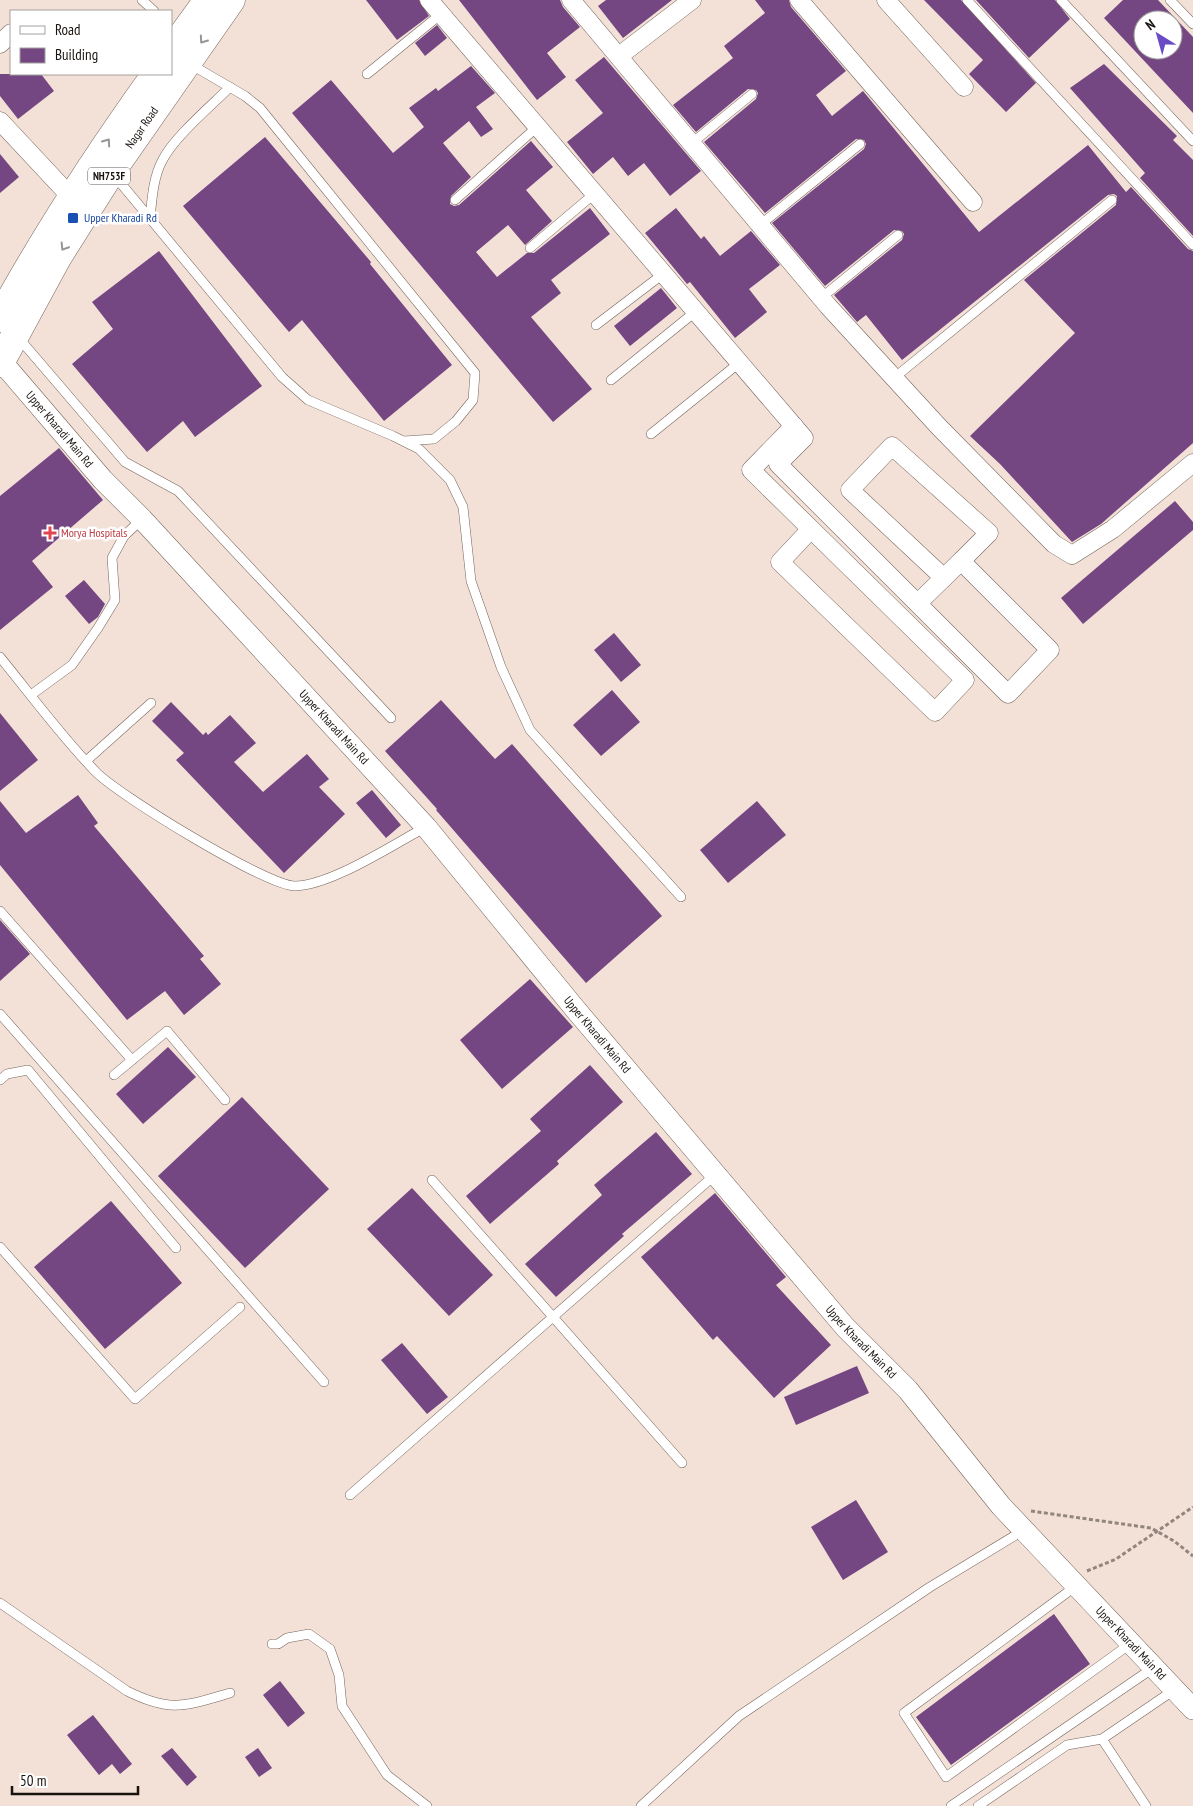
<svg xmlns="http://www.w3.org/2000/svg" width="1193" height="1806" viewBox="0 0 1193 1806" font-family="'PT Sans Narrow',sans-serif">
<rect width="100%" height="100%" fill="#f3e1d7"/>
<g fill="#744682" fill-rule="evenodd">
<polygon points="366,0 419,0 429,16 397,40"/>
<polygon points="459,0 560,0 563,7 580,27 547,53 566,77 537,100"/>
<polygon points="606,0 672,0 623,38 598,6"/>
<polygon points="755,0 789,0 791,7 846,71 816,95 832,116 863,91 979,232 1088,145 1126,192 1131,187 1188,249 1193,251 1193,443 1101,524 1072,542 1000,464 970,436 1075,333 1024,280 1116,205 1117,196 1114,194 1108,195 902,360 866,315 857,322 834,295 902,240 904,234 902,231 894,230 825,286 772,223 864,149 866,144 864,140 856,139 765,213 704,142 756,99 758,93 756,90 748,89 696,132 673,105 733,58 724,46 765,13"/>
<polygon points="924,0 961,0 1036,83 1006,112 969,74 983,60"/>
<polygon points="976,0 1055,0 1070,19 1029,58"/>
<path d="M1123,0H1158L1193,37V113L1104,18ZM1143,20H1173V50H1143Z"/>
<polygon points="437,25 447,38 425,56 415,43"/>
<polygon points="604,57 701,171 670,196 644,163 628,176 613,157 593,174 567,142 603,113 575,80"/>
<polygon points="1104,64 1177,136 1173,140 1193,160 1193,236 1140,178 1145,173 1070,88"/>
<polygon points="471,66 495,93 476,107 493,129 481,137 469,121 443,143 471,177 451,196 450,204 454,206 459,205 531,141 553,167 526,190 552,221 525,245 508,225 476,252 497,277 527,253 534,253 590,208 610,234 551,280 561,293 531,317 592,389 553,422 292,113 331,80 393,153 424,127 409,108 436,88 438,91"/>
<polygon points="0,74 41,74 54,91 18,119 0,96"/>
<polygon points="265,137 371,262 370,264 452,365 384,421 302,320 289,332 183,206"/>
<polygon points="0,154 19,177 0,193"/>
<polygon points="676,208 701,239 704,236 720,256 751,231 780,265 749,289 767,312 735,338 690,282 687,284 645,233"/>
<polygon points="159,251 262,386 195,437 183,421 147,452 72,364 113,329 92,302"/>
<polygon points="661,288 677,308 630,346 614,326"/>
<polygon points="59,448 103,500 32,561 53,587 0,630 0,496"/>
<polygon points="1175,501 1193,522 1193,530 1083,624 1061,598"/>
<polygon points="84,580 105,604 98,617 89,624 65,596"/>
<polygon points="614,633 641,665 621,682 594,650"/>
<polygon points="612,690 640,722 601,756 573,725"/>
<polygon points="441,700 495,759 512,744 662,916 586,983 436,810 437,809 385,751"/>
<polygon points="171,702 203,735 206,732 208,735 230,715 256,743 234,762 263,792 307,754 329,779 319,787 345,814 284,873 176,760 184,753 152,721"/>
<polygon points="0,713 38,760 0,791"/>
<polygon points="372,790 401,825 386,838 356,803"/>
<polygon points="78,795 98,823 94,826 204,956 200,959 221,984 184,1015 165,991 127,1020 0,865 0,801 26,833"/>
<polygon points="757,801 786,835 728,883 700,850"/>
<polygon points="0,920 30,954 0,981"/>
<polygon points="530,979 573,1027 502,1089 460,1040"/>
<polygon points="168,1047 196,1077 143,1124 116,1094"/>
<polygon points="590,1065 623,1102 557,1161 559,1164 490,1224 466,1196 541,1131 530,1119"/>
<polygon points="242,1097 329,1189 245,1268 158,1176"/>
<polygon points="656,1132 692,1174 622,1234 624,1236 556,1297 525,1264 602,1195 594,1185"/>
<polygon points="412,1188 493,1275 449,1316 367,1229"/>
<polygon points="715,1193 786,1277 776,1285 831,1345 774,1398 717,1336 713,1340 641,1257"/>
<polygon points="111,1201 182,1283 105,1349 34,1267"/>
<polygon points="402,1343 448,1397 427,1414 381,1360"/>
<polygon points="857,1366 869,1393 796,1425 784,1397"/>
<polygon points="856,1500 888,1552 843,1580 811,1527"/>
<polygon points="1054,1614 1090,1664 951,1765 916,1717"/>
<polygon points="280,1681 305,1713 288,1727 263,1695"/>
<polygon points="93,1715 132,1764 120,1774 112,1764 99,1775 67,1735"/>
<polygon points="172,1748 197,1777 187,1786 161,1756"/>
<polygon points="258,1748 272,1768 259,1777 245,1757"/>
</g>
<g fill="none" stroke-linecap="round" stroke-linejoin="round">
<defs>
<g id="service">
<polyline points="142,0 154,11"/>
<polyline points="967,0 1193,245"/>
<polyline points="1061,0 1193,141"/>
<polyline points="1170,0 1193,24"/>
<polyline points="190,64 245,96 260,108 475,373 473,400 456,421 434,439 404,441"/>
<polyline points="367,74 441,14"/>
<polyline points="692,143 752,94"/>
<polyline points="113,174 282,377 308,400 393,436 419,449 450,480 463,507 471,581 501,667 530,730 681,897"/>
<polyline points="455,200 537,127"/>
<path d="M150,218C152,200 153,178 162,161C174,137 210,107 230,87"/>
<polyline points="760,225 860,144"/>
<polyline points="530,248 594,194"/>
<polyline points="821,298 898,235"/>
<polyline points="596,325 663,274"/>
<polyline points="17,336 125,462 178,491 391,718"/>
<polyline points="894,378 1112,200"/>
<polyline points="611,380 695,312"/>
<polyline points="651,434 739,363"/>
<path d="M0,657C31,695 61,736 95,771C116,794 267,886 295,886C332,885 392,845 426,827"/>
<polyline points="31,695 72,665 98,628 115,600 112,558 124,536 142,519"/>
<polyline points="86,761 151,703"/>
<polyline points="0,911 132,1060"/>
<polyline points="0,1014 324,1382"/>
<polyline points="114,1075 167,1031 225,1100"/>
<polyline points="0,1080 7,1074 28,1070 176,1248"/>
<polyline points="432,1180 682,1463"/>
<polyline points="0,1247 135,1399 240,1307"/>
<polyline points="350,1495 716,1174"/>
<polyline points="1076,1586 904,1713 946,1777 1130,1644"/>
<path d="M0,1603L127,1691C171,1713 185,1706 230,1693"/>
<polyline points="272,1644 278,1644 287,1638 309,1634 330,1649 339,1675 342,1706 387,1775 427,1806"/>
<polyline points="1102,1739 1146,1806"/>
<polyline points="641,1806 739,1716 930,1587 1024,1530"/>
<polyline points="951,1806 1153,1668"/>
<polyline points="978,1806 1067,1745 1102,1739 1174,1690"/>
</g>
<g id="minor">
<polyline points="429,0 804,438 778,464 1008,694 1050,650 961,561 918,603"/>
<polyline points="571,0 828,306 939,427 1054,544 1072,555 1113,529 1193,463"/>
<polyline points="799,0 973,202"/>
<polyline points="886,0 964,87"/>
<polyline points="0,44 11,33"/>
<polyline points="619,56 692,0"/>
<polyline points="0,121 71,197"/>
<polyline points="794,426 751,470 811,529 780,562 935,712 965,680 811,529"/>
<polyline points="944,578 850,490 892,446 989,533 961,561"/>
</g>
<g id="tertiary">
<path id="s1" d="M1,361L103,480L142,519L426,827L576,1010L845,1327L908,1390L1001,1506L1193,1709"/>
</g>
<g id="trunk">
<polyline points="171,51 208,0"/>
<path d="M0,318C47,233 99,153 156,74"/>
<path id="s2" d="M0,363L57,258L111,172L231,0"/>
</g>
</defs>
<use href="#service" stroke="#74645b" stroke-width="10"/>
<use href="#minor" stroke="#74645b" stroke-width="19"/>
<use href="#tertiary" stroke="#74645b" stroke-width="22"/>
<use href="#trunk" stroke="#74645b" stroke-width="29"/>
<g stroke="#92857e" stroke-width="3" stroke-dasharray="4 2.5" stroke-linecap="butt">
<polyline points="1031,1511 1151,1528 1174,1541 1193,1556"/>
<polyline points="1087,1571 1116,1559 1193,1507"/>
</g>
<use href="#service" stroke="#fff" stroke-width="9"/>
<use href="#minor" stroke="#fff" stroke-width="18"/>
<use href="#tertiary" stroke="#fff" stroke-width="21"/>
<use href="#trunk" stroke="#fff" stroke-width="28"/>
</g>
<defs><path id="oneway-chevron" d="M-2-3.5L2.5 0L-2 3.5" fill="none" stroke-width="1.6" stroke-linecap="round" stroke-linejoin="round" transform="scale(1.25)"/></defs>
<g stroke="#989593">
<use href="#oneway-chevron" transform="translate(203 40) rotate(125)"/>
<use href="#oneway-chevron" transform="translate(107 142) rotate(-55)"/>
<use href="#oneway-chevron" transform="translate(64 247) rotate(122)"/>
</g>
<rect fill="#1a4fb4" stroke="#fff" stroke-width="2" x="67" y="212" width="12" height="12" rx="2.5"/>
<path fill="#e0444e" stroke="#fff" stroke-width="2" d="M47.5 525.5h5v5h5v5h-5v5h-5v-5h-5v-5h5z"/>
<g text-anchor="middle" stroke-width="5" stroke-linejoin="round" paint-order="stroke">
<rect fill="#fff" stroke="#5e5a57" stroke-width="1" x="88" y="167.5" width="42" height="17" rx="4"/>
<g font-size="11" font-weight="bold" fill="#19130f">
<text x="109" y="180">NH753F</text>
</g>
<g font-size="12" fill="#19130f" stroke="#fff">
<text dy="4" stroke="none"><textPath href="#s2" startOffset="275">Nagar Road</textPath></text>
<text dy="4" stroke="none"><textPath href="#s1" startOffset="90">Upper Kharadi Main Rd</textPath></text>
<text dy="4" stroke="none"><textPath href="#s1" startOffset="495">Upper Kharadi Main Rd</textPath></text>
<text dy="4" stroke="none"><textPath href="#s1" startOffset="900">Upper Kharadi Main Rd</textPath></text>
<text dy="4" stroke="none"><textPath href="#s1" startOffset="1305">Upper Kharadi Main Rd</textPath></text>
<text dy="4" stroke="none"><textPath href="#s1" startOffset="1710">Upper Kharadi Main Rd</textPath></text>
</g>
<g font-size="12" fill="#164399" stroke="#fff" text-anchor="start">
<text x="84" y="222">Upper Kharadi Rd</text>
</g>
<g font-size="12" fill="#be3a42" stroke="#fff" text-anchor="start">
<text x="61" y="537">Morya Hospitals</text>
</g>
</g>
<rect x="10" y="10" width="162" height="65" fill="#ffffff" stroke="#a3a19f"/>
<rect x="20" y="26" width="25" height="8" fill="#ffffff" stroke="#a3a19f"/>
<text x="55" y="35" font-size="15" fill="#19130f">Road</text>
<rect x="20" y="48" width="25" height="15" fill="#744682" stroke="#a3a19f"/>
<text x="55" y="60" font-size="15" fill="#19130f">Building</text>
<g transform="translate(1158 35) rotate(323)"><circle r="24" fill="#ffffff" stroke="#a3a19f"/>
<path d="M0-4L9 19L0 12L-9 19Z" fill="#6a4dc6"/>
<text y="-8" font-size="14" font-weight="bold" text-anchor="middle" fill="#19130f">N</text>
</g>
<path d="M12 1786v8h126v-8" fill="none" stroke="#19130f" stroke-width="2.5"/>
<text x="20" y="1786" font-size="15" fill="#19130f" stroke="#ffffff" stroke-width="4" paint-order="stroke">50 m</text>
</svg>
